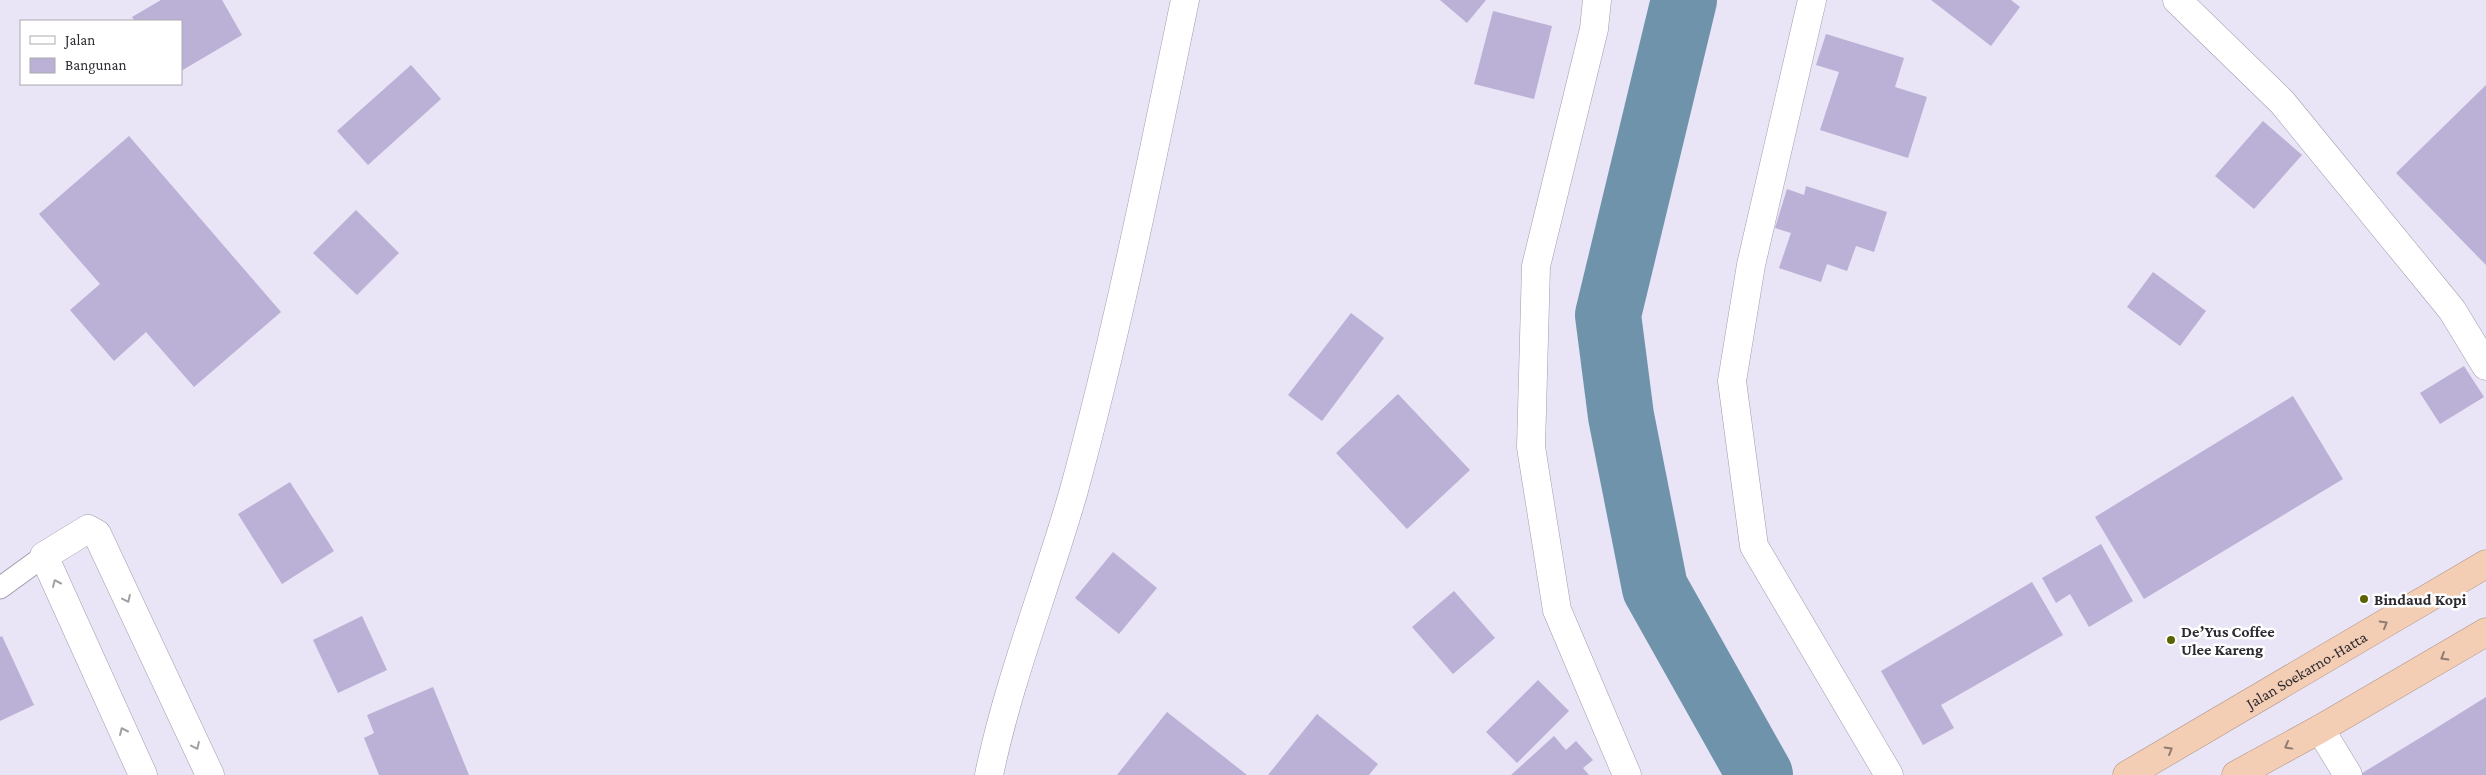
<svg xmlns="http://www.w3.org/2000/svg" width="2486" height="775" viewBox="0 0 2486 775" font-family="'Crimson Pro',serif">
<rect width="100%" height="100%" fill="#e9e4f6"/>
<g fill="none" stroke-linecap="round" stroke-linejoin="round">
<polyline stroke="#6e93aa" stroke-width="66" points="1684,0 1608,315 1621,416 1655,588 1760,775"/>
</g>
<g fill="#bbb0d5">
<polygon points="161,0 222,0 242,35 181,71 181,21 135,21 132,17"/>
<polygon points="1440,0 1486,0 1467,23"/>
<polygon points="1931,0 2011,0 2020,7 1991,46"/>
<polygon points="1493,11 1552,26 1534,99 1474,84"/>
<polygon points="1826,34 1904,58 1895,87 1927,97 1908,158 1820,130 1839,72 1816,65"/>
<polygon points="411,65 441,99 368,165 337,131"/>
<polygon points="2486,85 2486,265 2396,173"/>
<polygon points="2263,121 2302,155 2254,209 2215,176"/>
<polygon points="129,136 281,312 194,387 146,332 114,361 70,310 100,284 39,214"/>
<polygon points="1806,186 1887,212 1874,252 1856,246 1847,271 1827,264 1821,282 1779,268 1791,233 1775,228 1787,189 1804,195"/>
<polygon points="356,210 399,253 357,295 313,253"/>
<polygon points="2153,272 2206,311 2180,346 2127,307"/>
<polygon points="1351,313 1384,338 1322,421 1288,395"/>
<polygon points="2464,366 2484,397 2440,424 2420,393"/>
<polygon points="1398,394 1470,470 1407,529 1336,453"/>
<polygon points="2293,396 2343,479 2144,599 2095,517"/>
<polygon points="290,482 334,551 282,584 238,514"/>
<polygon points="2101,544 2133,601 2089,627 2070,594 2056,603 2042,578"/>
<polygon points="1113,552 1157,588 1119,634 1075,598"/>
<polygon points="2032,582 2063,635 1941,705 1954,728 1923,745 1881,671"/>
<polygon points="1454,591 1495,638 1453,674 1412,627"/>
<polygon points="362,616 387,670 338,693 313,640"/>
<polygon points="2,636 34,705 0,721 0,637"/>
<polygon points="1538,680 1569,711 1517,763 1486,732"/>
<polygon points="433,687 469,775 379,775 364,738 374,733 367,715"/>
<polygon points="2486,697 2486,775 2359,775 2433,730"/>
<polygon points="1167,712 1247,775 1117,775"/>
<polygon points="1317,714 1378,764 1369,775 1268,775"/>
<polygon points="1554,736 1566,750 1576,741 1593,760 1583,768 1589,775 1511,775"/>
</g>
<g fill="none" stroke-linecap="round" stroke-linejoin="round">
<defs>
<polyline id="lane" points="0,588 44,556"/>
<g id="street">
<polyline points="1597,0 1594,29 1536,266 1531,447 1557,610 1627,775"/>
<polyline points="1812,0 1751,265 1732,381 1754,546 1889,775"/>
<polyline points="2177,0 2282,102 2452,310 2486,366"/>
<polyline points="2320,729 2348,775"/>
<polyline points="143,775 44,556 88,529 97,534 210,775"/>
<path d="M989,775C1009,678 1047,585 1074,490C1118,329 1151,164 1185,0"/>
</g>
<g id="highway">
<path id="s1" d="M2127,775L2486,564"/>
<polyline points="2236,775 2320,729 2486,632"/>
</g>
</defs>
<use href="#lane" stroke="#a09cac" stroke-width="23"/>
<use href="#street" stroke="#a09cac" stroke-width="29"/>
<use href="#highway" stroke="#ae9586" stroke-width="29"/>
<use href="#lane" stroke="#fff" stroke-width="21"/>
<use href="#street" stroke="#fff" stroke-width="28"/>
<use href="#highway" stroke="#f4ceb4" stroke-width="28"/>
</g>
<defs><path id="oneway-chevron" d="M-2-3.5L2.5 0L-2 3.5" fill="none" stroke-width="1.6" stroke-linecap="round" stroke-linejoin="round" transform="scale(1.25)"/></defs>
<g stroke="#a0a0a2">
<use href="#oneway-chevron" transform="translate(56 583) rotate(-114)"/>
<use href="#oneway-chevron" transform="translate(127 599) rotate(65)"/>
<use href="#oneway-chevron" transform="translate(123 731) rotate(-114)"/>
<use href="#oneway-chevron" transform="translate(196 746) rotate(65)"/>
</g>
<g stroke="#907c72">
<use href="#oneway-chevron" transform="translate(2384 624) rotate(-30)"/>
<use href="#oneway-chevron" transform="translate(2444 657) rotate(150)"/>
<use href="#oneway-chevron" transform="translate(2288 746) rotate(151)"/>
<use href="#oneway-chevron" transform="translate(2169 750) rotate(-30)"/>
</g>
<g fill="#5b6300" stroke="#fff" stroke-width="2">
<circle cx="2364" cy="599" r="5"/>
<circle cx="2171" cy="640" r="5"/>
</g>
<g text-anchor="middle" stroke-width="5" stroke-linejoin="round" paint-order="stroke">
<g font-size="16" font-weight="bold" fill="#2d2b31" stroke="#fff" text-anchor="start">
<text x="2374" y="605">Bindaud Kopi</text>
<text x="2181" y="637">De’Yus Coffee<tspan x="2181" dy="18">Ulee Kareng</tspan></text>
</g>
<g font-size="16" fill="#2d2b31" stroke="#fff">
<text dy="6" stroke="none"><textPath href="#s1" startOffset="208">Jalan Soekarno-Hatta</textPath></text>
</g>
</g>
<rect x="20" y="20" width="162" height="65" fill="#ffffff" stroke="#abaaad"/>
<rect x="30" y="36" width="25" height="8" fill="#ffffff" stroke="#abaaad"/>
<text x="65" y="45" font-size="15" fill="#2d2b31">Jalan</text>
<rect x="30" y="58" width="25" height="15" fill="#bbb0d5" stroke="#abaaad"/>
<text x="65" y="70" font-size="15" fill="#2d2b31">Bangunan</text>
</svg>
